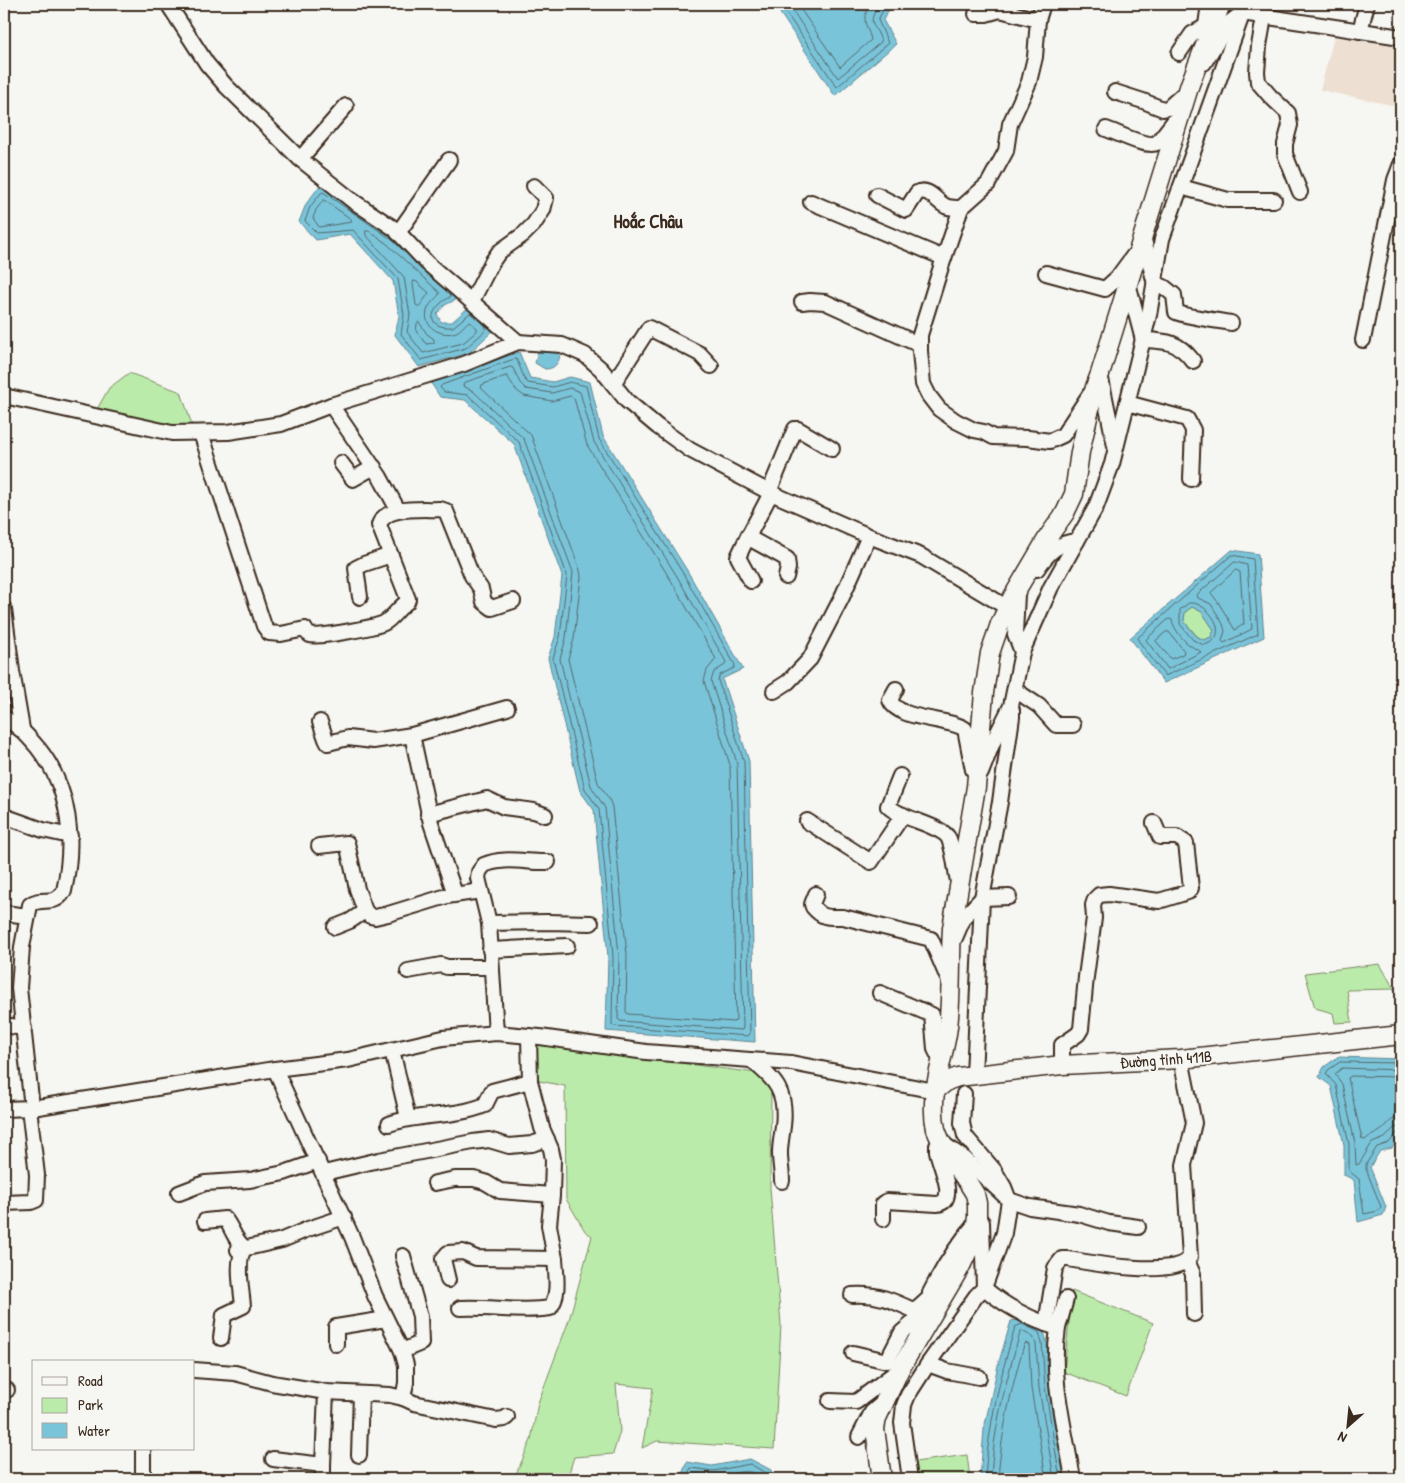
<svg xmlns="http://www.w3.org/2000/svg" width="1405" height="1483" viewBox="0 0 1405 1483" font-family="'Patrick Hand',sans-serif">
<rect width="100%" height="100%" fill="#f6f6f2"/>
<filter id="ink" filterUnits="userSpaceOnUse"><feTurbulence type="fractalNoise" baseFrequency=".02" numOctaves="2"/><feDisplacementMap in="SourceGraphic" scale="10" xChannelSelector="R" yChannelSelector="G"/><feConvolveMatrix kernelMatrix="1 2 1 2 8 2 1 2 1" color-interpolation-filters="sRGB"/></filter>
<g filter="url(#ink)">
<polygon fill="#eddfd2" points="1334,37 1401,46 1401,107 1320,90"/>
<g fill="#bbebaa" stroke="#7b8a64">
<polygon points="129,373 181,392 193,428 157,426 96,411 109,388"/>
<polygon points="1192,607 1202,612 1214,630 1211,637 1204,640 1197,636 1184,621 1185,612"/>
<polygon points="1380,964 1394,989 1347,990 1352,1022 1335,1023 1333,1013 1315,1008 1305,973"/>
<polygon points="537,1044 756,1073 771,1089 770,1188 781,1325 774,1449 657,1441 642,1448 653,1388 616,1384 620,1431 613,1454 574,1457 567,1479 514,1479 531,1440 538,1403 569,1320 592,1236 585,1231 566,1199 565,1086 534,1080"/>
<polygon points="1072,1291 1153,1323 1126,1396 1064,1372"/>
<polygon points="967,1455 970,1479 917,1479 915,1462"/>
</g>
<g fill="#7ac4da" stroke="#61868f" fill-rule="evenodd">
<polygon points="774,4 892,4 883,20 896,44 835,96"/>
<polygon points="321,184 393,234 461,297 445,305 437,314 441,322 452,322 470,306 495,329 469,353 419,367 395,335 399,316 393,281 350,234 316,240 299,222 306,204"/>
<path d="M544,350L558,352L560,356C558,364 554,369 545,369L535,363L538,351Z"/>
<polygon points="519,352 530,378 553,382 570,377 590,382 603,436 688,572 743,669 722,679 749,761 755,1042 606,1031 608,957 594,810 580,791 548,658 555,637 562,576 514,444 465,400 440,397 431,383"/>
<path d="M1232,550L1258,554L1264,637L1164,683L1130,638ZM1192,607L1202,612L1214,630L1211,637L1204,640L1196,636L1184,621L1185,612Z"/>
<polygon points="1338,1057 1401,1059 1401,1134 1392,1148 1380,1151 1370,1167 1386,1207 1383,1215 1358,1222 1354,1180 1344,1175 1344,1145 1331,1086 1319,1077 1324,1067"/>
<polygon points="1024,1319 1043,1329 1047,1342 1050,1386 1065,1479 980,1479 984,1429 998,1365 1011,1321"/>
<polygon points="750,1459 771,1470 773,1479 680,1479 687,1462 712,1466"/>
</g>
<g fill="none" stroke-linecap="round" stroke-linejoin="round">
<g stroke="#546869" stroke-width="1">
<polyline points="780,4 837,87 888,43 878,20 886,4"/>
<path d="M788,4L838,78L881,42C876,22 865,27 879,4"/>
<path d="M797,4L840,67L871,40C867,23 860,22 870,4"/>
<polygon points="324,200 351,219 352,222 319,227 313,218 316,210"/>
<path d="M366,231H369L386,243L439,292V295C435,299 428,305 427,311C423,327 440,336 453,333C460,332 464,325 469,321L477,328V331L463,343L423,353L407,332L410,315L404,277L366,235Z"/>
<path d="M407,254L390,238L323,192L321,193L310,207L305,221L317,233L353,230L398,279L404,315L401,334L421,360L466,348L486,330V327L470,313L453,327C424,329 429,308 450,297L449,292"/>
<polygon points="414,281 417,282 429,293 419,307 416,305 413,284"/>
<polygon points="419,322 427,334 434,339 434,343 426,344 416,331 417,324"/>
<polygon points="515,359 517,360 525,380 528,383 553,387 570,382 586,386 599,439 684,575 735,665 734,668 720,675 718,680 744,762 750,1034 748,1036 614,1026 612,1025 613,956 599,809 585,789 553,658 560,637 567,575 519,442 468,395 444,392 440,387 442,385"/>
<polygon points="511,367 513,368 520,383 526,389 552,393 570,388 580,392 594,442 678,578 726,662 725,665 714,672 711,681 737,763 743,1027 742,1030 620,1021 618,1019 619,956 605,808 591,786 560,659 566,638 573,572 524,439 473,391 463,386 464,383"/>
<polygon points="507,376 516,390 524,396 552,401 570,396 574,398 587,445 672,582 716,659 707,670 704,681 730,765 736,1019 734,1022 628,1014 626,1012 627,955 612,807 609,799 598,783 568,659 574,639 581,577 580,570 531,435 481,388 482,385"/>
<polygon points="1232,555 1253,559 1258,634 1165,676 1138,640 1138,638"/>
<polygon points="1235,562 1247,565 1252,629 1224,643 1222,641 1225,631 1223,624 1211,604 1198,598 1197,595"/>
<polygon points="1236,570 1240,572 1244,624 1235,630 1218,602 1211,593"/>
<path d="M1189,603C1207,600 1234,637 1204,645L1193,640L1180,624V610Z"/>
<path d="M1169,619L1172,620C1174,629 1183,641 1191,646C1195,649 1198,649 1201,652L1168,669L1146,640Z"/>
<polygon points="1166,632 1169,632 1184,651 1183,654 1171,659 1156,641"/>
<polyline points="1401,1063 1340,1062 1328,1070 1326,1074 1336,1085 1349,1144 1349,1171 1359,1179 1364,1214 1378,1211 1381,1207 1366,1169 1366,1164 1377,1147 1389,1143 1396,1134 1401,1132"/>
<polyline points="1401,1070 1342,1068 1335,1074 1342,1084 1355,1143 1356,1165 1359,1164 1372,1143 1385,1138 1394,1128 1401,1126"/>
<path d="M1401,1077L1351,1076L1348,1078L1362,1139L1365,1140C1370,1135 1375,1135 1380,1131C1389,1126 1386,1119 1401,1118"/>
<polyline points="685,1479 691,1468 713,1471 750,1464 766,1473 768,1479"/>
<path d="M692,1479L695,1475C700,1476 706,1477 711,1477C728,1478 749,1463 761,1479"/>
<path d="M985,1479C988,1427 1000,1377 1015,1327L1022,1324L1039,1332L1042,1343L1045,1387L1060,1479"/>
<path d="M991,1479C993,1429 1006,1381 1020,1333L1022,1331L1033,1337L1036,1344L1039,1388L1054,1479"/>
<path d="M998,1479C1001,1434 1011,1389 1024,1345L1026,1343L1029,1345L1031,1388L1046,1479"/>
</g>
<defs>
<g id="minor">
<polyline points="168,4 207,64 226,86 300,159 353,201 395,229 427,263 518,342"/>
<polyline points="1043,4 1038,20 1035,57 1029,82 1010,124 1006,151 988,184 961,208 941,267 920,335 920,351 923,384 929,396 939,409 956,421 974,430 984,432 993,437 1028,438 1050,441 1063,435 1090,394"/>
<polyline points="976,14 986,14 1000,10 1038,20"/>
<polyline points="1264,17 1259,46 1257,72 1258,82 1270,96 1288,113 1290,125 1285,144 1285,154 1300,192"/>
<polyline points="1206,25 1209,4"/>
<polyline points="1360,31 1367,4"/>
<polyline points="1179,53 1192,34 1214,22"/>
<polyline points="1204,63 1229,23 1242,13 1401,37"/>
<polyline points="1115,92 1143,101 1163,109 1168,108 1188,90"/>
<path d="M1106,129C1118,133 1146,148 1157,143L1178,116"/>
<polyline points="300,159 346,106"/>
<polyline points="1181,187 1228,200 1274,200"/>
<path d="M877,195L906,210L917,193C930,186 937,204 948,207C952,208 957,208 961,208"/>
<polyline points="811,202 944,258"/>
<polyline points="398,233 449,160"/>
<path d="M1143,236L1155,284L1164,287L1174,295L1176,312C1182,316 1220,321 1231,323"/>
<polyline points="1046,273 1105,289 1117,278 1134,255"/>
<path d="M1128,283L1143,340C1166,341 1178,341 1193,361"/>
<polyline points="472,301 492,262 499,252 524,234 534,224 543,210 546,198 534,186"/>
<polyline points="802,302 810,301 825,302 920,345"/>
<polyline points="1363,340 1395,180 1401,164"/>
<polyline points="1100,374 1115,446"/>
<polyline points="613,384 649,328 700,354 711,366"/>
<polyline points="4,396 172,433 228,432 281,424 331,405 464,364 518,342 562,345 585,355 601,369 627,401 658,427 690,450 771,493 869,536 921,556 1008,608"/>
<polyline points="1127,403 1187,419 1193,430 1191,479"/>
<polyline points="331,405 380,477 398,510"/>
<path d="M201,433L264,626L269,633L281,634L305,629C306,632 307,633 310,635C318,638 376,627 384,623C393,618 398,608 407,602L408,599L379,525C385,505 423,510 440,509L446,511L472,576L481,589L484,602L492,608L513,601"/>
<polyline points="341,463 353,479 374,467"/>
<polyline points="769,492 795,429 798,429 832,449"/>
<polyline points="771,493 751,531 749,538 787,559 788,568 786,577"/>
<polyline points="749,534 738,557 751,581"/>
<path d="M1037,569C1047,554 1058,542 1077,541"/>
<polyline points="1017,594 1015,634 1022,652"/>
<polyline points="360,597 356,568 364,564 391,555"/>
<polyline points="4,609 12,671 22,729"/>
<path d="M896,689L890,700C897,720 949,718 965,729L973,770"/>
<polyline points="1015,690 1039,706 1056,725 1073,725"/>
<polyline points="774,691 788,682 810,659 842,597 869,536"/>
<path d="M4,718C19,726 27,735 38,748C71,789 75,841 64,891C54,908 42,895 30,905L22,947L19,988L32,1108"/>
<polyline points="320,722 326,739 328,743 348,738 373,741 412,735 507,708"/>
<polyline points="412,735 431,823 455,894"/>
<polyline points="981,773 993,742 1011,706 1022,652 1051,587 1096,507 1112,464 1149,315 1162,239 1246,4"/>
<path d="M900,776L888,806C900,819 943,825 949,839C954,852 955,868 958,881"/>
<polyline points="428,814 487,799 504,807 534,811 545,815"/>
<polyline points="4,816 43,830 70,836"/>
<polyline points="807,821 871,862 903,815"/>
<polyline points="319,846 347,843 357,889 365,911 370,916 375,917 388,914 447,896 481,891"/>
<path d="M816,894L812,904L813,907C823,919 829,917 843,917L931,939L949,981"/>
<polyline points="4,913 28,916"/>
<polyline points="489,923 547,922 591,923"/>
<polyline points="335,927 350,921 365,911"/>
<polyline points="955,938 964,917 982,898 1009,897"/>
<polyline points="490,950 567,946"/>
<polyline points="408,971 441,965 447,967 491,967"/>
<polyline points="880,993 932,1015 935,1049 942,1063"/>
<polyline points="4,1025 24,1028"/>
<path d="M496,1033L489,923L478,878L479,872L484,865C504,856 527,863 548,862"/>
<polyline points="392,1050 408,1118"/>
<path d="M751,1060C776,1080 787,1092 783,1126C782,1135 780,1144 780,1153C780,1163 782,1172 782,1181"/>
<polyline points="1062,1065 1062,1045 1078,1034 1081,1029 1086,977 1094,918 1093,905 1095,899 1099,895 1109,894 1159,901 1188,892 1191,888 1186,843 1177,837 1160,837 1154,823"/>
<polyline points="974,1076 982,898 1000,802 1012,717 1012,710"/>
<path d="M964,1094L962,1123L965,1136L994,1170L1004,1187L1009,1200L1004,1233L984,1288C1005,1306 1032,1320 1058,1328C1050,1380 1065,1428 1073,1479"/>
<polyline points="4,1109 32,1108 275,1069 348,1060 443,1038 496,1033 540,1037 646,1052 791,1063 935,1091"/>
<path d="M389,1124C420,1113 454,1118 485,1105L492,1091L530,1081"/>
<polyline points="324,1173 379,1160 473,1142 489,1140 509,1146 532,1144 547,1139"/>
<polyline points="435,1183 455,1179 474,1179 485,1182 500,1191 552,1195 553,1159 551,1149 542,1128 530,1081 529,1036"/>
<polyline points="179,1193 205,1183 250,1180 284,1173 318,1161"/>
<polyline points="4,1203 31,1202 36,1200 37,1175 29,1108"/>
<path d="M883,1219V1204L887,1201L937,1204C959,1202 939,1164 937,1151V1146L942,1143L965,1159L1009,1200L1030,1207L1079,1214L1109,1223L1138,1227"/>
<path d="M205,1221L225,1219C233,1229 234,1240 245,1248C235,1259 242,1292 243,1306L224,1315L221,1338"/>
<polyline points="238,1250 282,1240 308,1229 344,1217"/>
<polyline points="1187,1261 1193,1274 1194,1314"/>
<polyline points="448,1280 443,1259 448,1253 463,1252 476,1258 555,1259 549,1225 552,1195"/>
<path d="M930,1293C943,1267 957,1245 976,1223"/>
<path d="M852,1295C877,1293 894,1301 915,1311L947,1282"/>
<path d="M460,1308C490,1306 520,1313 550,1308C560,1295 556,1274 555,1259"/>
<path d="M1046,1324L1055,1268L1062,1259H1068C1090,1263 1178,1279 1190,1257L1184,1165L1194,1123L1181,1059"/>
<polyline points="1058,1328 1066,1299"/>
<polyline points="336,1344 336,1327 386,1319"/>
<polyline points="402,1351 421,1343 420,1316 403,1256"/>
<polyline points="853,1353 887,1361 902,1332 929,1309"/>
<polyline points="928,1364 947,1371 979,1377"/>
<polyline points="194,1370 235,1373 272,1383 326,1392 390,1395 403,1398 406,1383 406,1365 402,1351 375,1296 352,1237 275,1069"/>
<polyline points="4,1390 7,1390"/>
<polyline points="403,1398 414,1403 496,1420 504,1419 507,1417"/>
<polyline points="830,1401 856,1402 900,1369"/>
<polyline points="859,1437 872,1412 879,1406"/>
<polyline points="359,1455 361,1394"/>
<polyline points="273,1459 323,1465 326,1392"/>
<polyline points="143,1479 143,1449"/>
<polyline points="323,1479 323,1465"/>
<polyline points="910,1479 902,1423 904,1405 908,1395 928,1364 976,1296 984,1288 982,1222"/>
</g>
<g id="major">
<polyline points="935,1091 947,1081 958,1077 1062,1065 1181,1059 1401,1035"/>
<path d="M882,1479L875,1429L877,1418L900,1369L960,1268L968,1251L974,1237L977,1217V1203L975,1194C963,1173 943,1152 936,1129C928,1095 944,1060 948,1027C952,994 950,961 952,928L976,787L984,693L990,653L1000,624L1012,598L1048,537L1065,513L1074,494L1080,452L1095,387L1100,374L1190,84L1221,4"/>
</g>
</defs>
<use href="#minor" stroke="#3b2a1e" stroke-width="18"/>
<use href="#major" stroke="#3b2a1e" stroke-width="21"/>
<use href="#minor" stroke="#f6f6f2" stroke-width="14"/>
<use href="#major" stroke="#f6f6f2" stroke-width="18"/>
</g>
</g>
<g text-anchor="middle" stroke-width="4.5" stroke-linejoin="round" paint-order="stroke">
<g font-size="16" fill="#3b2a1e" stroke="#f6f6f2">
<text transform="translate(1166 1059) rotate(-4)" y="6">Đường tỉnh 411B</text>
</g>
<g font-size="19" font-weight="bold" fill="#3b2a1e" stroke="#f6f6f2">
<text x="648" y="228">Hoắc Châu</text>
</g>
</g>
<rect width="1405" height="1483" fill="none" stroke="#f6f6f2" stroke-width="20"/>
<rect x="10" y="10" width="1385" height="1463" fill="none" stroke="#3b2a1e" stroke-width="2" filter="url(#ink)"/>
<rect x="32" y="1360" width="162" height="90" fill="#f6f6f2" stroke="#aba49d"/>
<rect x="42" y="1377" width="25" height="8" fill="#f6f6f2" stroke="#aba49d"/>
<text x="78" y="1386" font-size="15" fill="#3b2a1e">Road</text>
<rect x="42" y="1398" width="25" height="15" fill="#bbebaa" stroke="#aba49d"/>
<text x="78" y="1410" font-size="15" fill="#3b2a1e">Park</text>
<rect x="42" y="1423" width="25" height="15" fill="#7ac4da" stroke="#aba49d"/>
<text x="78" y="1436" font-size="15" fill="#3b2a1e">Water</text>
<g transform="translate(1348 1426) rotate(207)" stroke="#f6f6f2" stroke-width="4" paint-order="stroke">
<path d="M0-4L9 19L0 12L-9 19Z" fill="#3b2a1e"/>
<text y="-8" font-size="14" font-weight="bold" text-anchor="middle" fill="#3b2a1e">N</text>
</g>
</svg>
